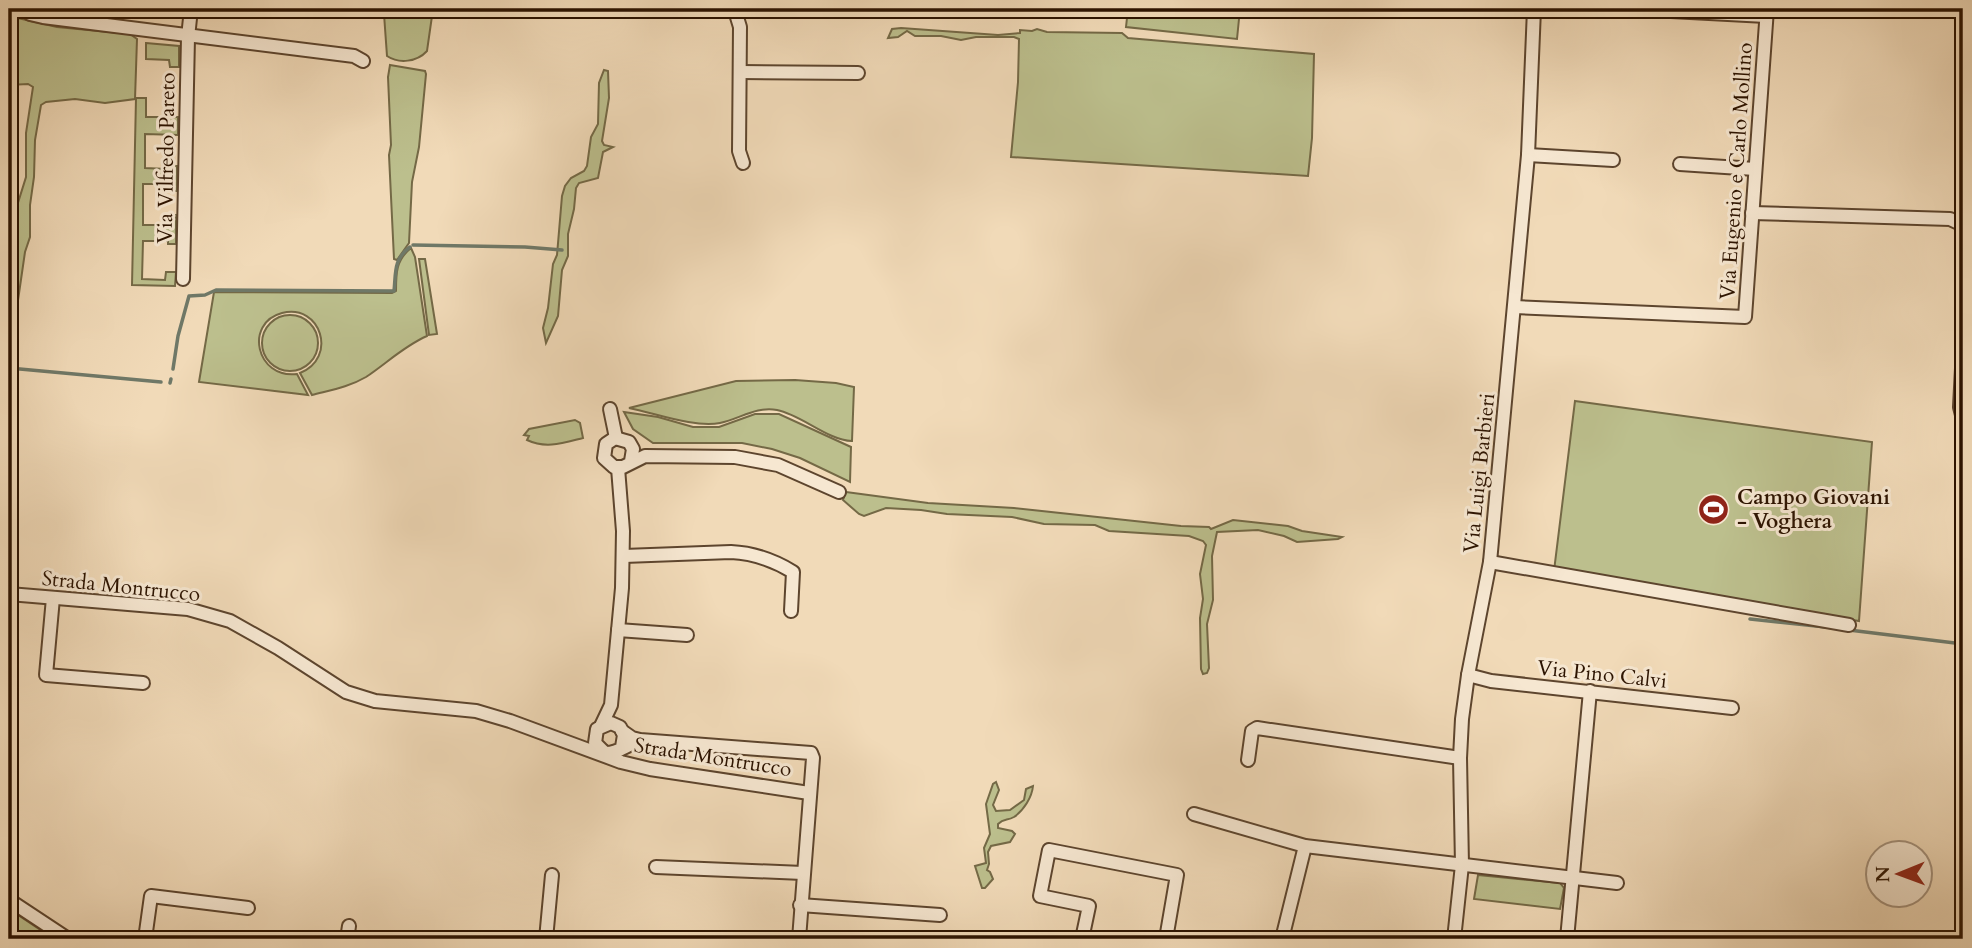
<svg xmlns="http://www.w3.org/2000/svg" width="1972" height="948" viewBox="0 0 1972 948" font-family="Cardo,serif">
<rect width="100%" height="100%" fill="#f1dab8"/>
<filter id="stains"><feTurbulence type="fractalNoise" baseFrequency=".00286" numOctaves="4"/><feColorMatrix values="0 0 0 0 .2 0 0 0 0 .09 0 0 0 0 .02 0 0 0 .5 -.17"/></filter>
<radialGradient id="worn" r=".72"><stop offset=".6" stop-color="#630" stop-opacity="0"/><stop offset="1" stop-color="#630" stop-opacity=".3"/></radialGradient>
<g fill="#bcbf8d" stroke="#746946" stroke-width="2">
<polygon points="9,9 13,9 17,18 57,27 130,34 137,39 135,99 105,103 75,99 46,102 41,105 35,140 34,177 30,205 30,237 25,252 16,314 12,222 26,177 26,133 33,87 28,84 9,85"/>
<path d="M397,9H433L427,51C417,62 399,64 387,56L384,14L388,10Z"/>
<polygon points="1128,9 1240,9 1237,39 1126,27"/>
<polygon points="901,28 998,35 1020,33 1020,30 1032,31 1037,29 1047,32 1122,33 1128,38 1314,54 1312,138 1308,176 1011,157 1018,82 1019,39 1014,37 976,37 961,40 941,36 915,36 907,31 898,37 888,38 892,29"/>
<polygon points="146,43 179,46 179,67 170,67 169,60 146,59"/>
<polygon points="390,65 425,71 426,74 419,147 412,182 409,243 397,260 394,259 389,155 391,145 388,77"/>
<polygon points="604,70 608,71 609,98 602,141 604,145 613,147 603,152 598,178 579,183 576,188 574,209 568,234 568,256 562,270 558,316 546,343 543,328 548,308 553,264 557,255 562,196 565,186 571,178 584,171 587,166 591,137 598,124 599,83"/>
<polygon points="136,98 146,98 146,117 178,117 178,135 145,134 145,168 167,169 168,166 177,166 177,191 168,191 167,184 143,184 143,225 166,225 167,215 176,215 176,244 168,244 168,241 143,241 142,279 165,280 166,272 176,272 175,286 132,285"/>
<path d="M411,248L415,257L427,336C404,346 387,363 366,377C349,387 331,390 312,395L300,373C338,358 321,303 282,313C244,323 256,379 297,374L308,395L199,382L214,292L392,293L396,291C396,273 396,260 411,248Z"/>
<polygon points="419,259 425,259 437,334 429,335"/>
<circle cx="290" cy="343" r="28"/>
<path d="M795,380L836,383L854,387L852,441C827,440 802,415 777,410C756,406 740,419 720,423C694,428 655,413 629,408L736,381Z"/>
<polygon points="1575,401 1872,442 1859,621 1554,571"/>
<polygon points="624,412 658,417 693,427 719,427 755,414 779,414 851,447 850,482 800,458 772,449 742,443 653,443 633,429"/>
<path d="M575,420L580,423L583,438C563,443 546,449 527,440L529,436L524,435L529,429Z"/>
<polygon points="846,492 928,503 1014,508 1181,526 1209,527 1211,529 1233,520 1288,526 1302,531 1342,537 1338,539 1297,542 1284,536 1258,530 1217,532 1212,556 1213,600 1207,624 1209,668 1207,673 1203,674 1201,669 1200,618 1203,599 1200,574 1206,545 1203,541 1189,536 1109,531 1095,525 1044,524 1012,517 947,514 921,510 886,508 864,516 859,514 843,500"/>
<path d="M996,782L999,790L993,805L996,811L1010,810L1024,800L1026,789L1033,786C1032,797 1024,810 1014,817C1007,821 1004,818 998,824V828L1012,831L1015,834L1010,842L991,846L988,852L989,864L987,870L990,872L993,879L985,888H982L975,866L986,863L984,848L990,834L986,804L993,784Z"/>
<polygon points="1478,875 1560,883 1564,888 1560,909 1474,899"/>
<polygon points="9,909 54,939 9,939"/>
</g>
<g fill="none" stroke-linecap="round" stroke-linejoin="round">
<g stroke="#6f7867" stroke-width="3.5">
<polyline points="413,245 525,247 562,250"/>
<polyline points="9,368 161,382"/>
<path d="M173,369L178,336L189,296L205,295L216,290L394,291C396,274 393,259 410,247"/>
<polyline points="170,383 171,379"/>
<polyline points="1750,619 1835,628"/>
<polyline points="1849,630 1963,644"/>
</g>
<defs>
<g id="minor">
<polyline points="26,9 30,14 43,17 354,56 363,61"/>
<polyline points="730,9 736,14 740,27 739,151 743,163"/>
<polyline points="1633,9 1766,16"/>
<polyline points="741,72 858,73"/>
<polyline points="1528,155 1613,160"/>
<polyline points="1680,164 1755,169"/>
<polyline points="1752,213 1950,219 1963,225"/>
<polyline points="183,279 188,37 191,9"/>
<polyline points="1515,307 1745,317 1767,9"/>
<polyline points="1963,349 1960,407 1963,419"/>
<polyline points="610,409 616,438"/>
<polyline points="631,461 633,449 629,442 615,438 606,444 604,458 614,467 623,467 645,456 735,457 778,465 839,492"/>
<path d="M624,556L731,552C753,553 775,561 793,572L791,611"/>
<polyline points="1490,562 1849,625"/>
<polyline points="9,594 188,609 230,621 278,648 346,692 375,701 476,711 510,721 621,762 650,769 809,793"/>
<polyline points="53,598 46,675 143,683"/>
<polyline points="618,630 687,635"/>
<polyline points="1468,675 1491,681 1732,708"/>
<polyline points="601,726 611,705 622,588 623,531 618,468"/>
<polyline points="622,731 632,738 640,740 811,753 813,758 799,939"/>
<path d="M622,747L624,735L620,727L611,723L597,729L595,743L605,753C618,754 628,743 641,741"/>
<polyline points="1248,760 1252,731 1257,728 1460,758"/>
<polyline points="1194,814 1305,846 1617,883"/>
<polyline points="656,867 803,873"/>
<polyline points="9,900 68,939"/>
<polyline points="800,905 940,915"/>
<polyline points="145,939 151,896 248,908"/>
<polyline points="347,939 349,926"/>
<polyline points="546,939 552,875"/>
<polyline points="1082,939 1089,906 1040,896 1049,850 1177,875 1167,933"/>
<polyline points="1282,939 1305,846"/>
<polyline points="1454,939 1462,865 1460,758 1462,719 1468,675 1490,562 1528,155 1534,9"/>
<polyline points="1567,939 1590,691"/>
</g>
</defs>
<use href="#minor" stroke="#5d452e" stroke-width="16"/>
<use href="#minor" stroke="#f6e7d1" stroke-width="12"/>
</g>
<defs>
<symbol id="stadium-disc" viewBox="-11 -11 22 22"><circle r="9.5" fill="#8f2418" stroke="#f6e7d1"/><path d="M0-5a6.5 5 0 1 0 0 10a6.5 5 0 1 0 0-10ZM-3.5-1.8h7v3.6h-7Z" fill="#fff"/></symbol>
</defs>
<g fill-rule="evenodd">
<use href="#stadium-disc" x="1696" y="492" width="35" height="35"/>
</g>
<g text-anchor="middle" stroke-width="6" stroke-linejoin="round" paint-order="stroke">
<g font-size="21" fill="#2c1300" stroke="#f6e7d1">
<text transform="translate(166 158) rotate(-89)" y="7">Via Vilfredo Pareto</text>
<text transform="translate(1736 171) rotate(-86)" y="7">Via Eugenio e Carlo Mollino</text>
<text transform="translate(1479 473) rotate(-84)" y="7">Via Luigi Barbieri</text>
<text transform="translate(121 586) rotate(6)" y="7">Strada Montrucco</text>
<text transform="translate(1602 674) rotate(6)" y="7">Via Pino Calvi</text>
<text transform="translate(713 757) rotate(9)" y="7">Strada Montrucco</text>
</g>
<g font-size="21" font-weight="bold" fill="#2c1300" stroke="#f6e7d1" text-anchor="start">
<text x="1737" y="504">Campo Giovani<tspan x="1737" dy="24">- Voghera</tspan></text>
</g>
</g>
<rect width="1972" height="948" fill="none" stroke="#f1dab8" stroke-width="35"/>
<rect x="10" y="10" width="1951" height="927" fill="none" stroke="#2c1300" stroke-width="3.5"/>
<rect x="18" y="18" width="1937" height="913" fill="none" stroke="#2c1300" stroke-width="2"/>
<g transform="translate(1899 874) rotate(269)"><circle r="33" fill="#f6e7d1" stroke="#a5927d" stroke-width="2"/>
<path d="M0-5L12 26L0 18L-12 26Z" fill="#8f2418"/>
<text y="-10" font-size="19" font-weight="bold" text-anchor="middle" fill="#2c1300">N</text>
</g>
<rect width="100%" height="100%" filter="url(#stains)"/>
<rect width="100%" height="100%" fill="url(#worn)"/>
</svg>
